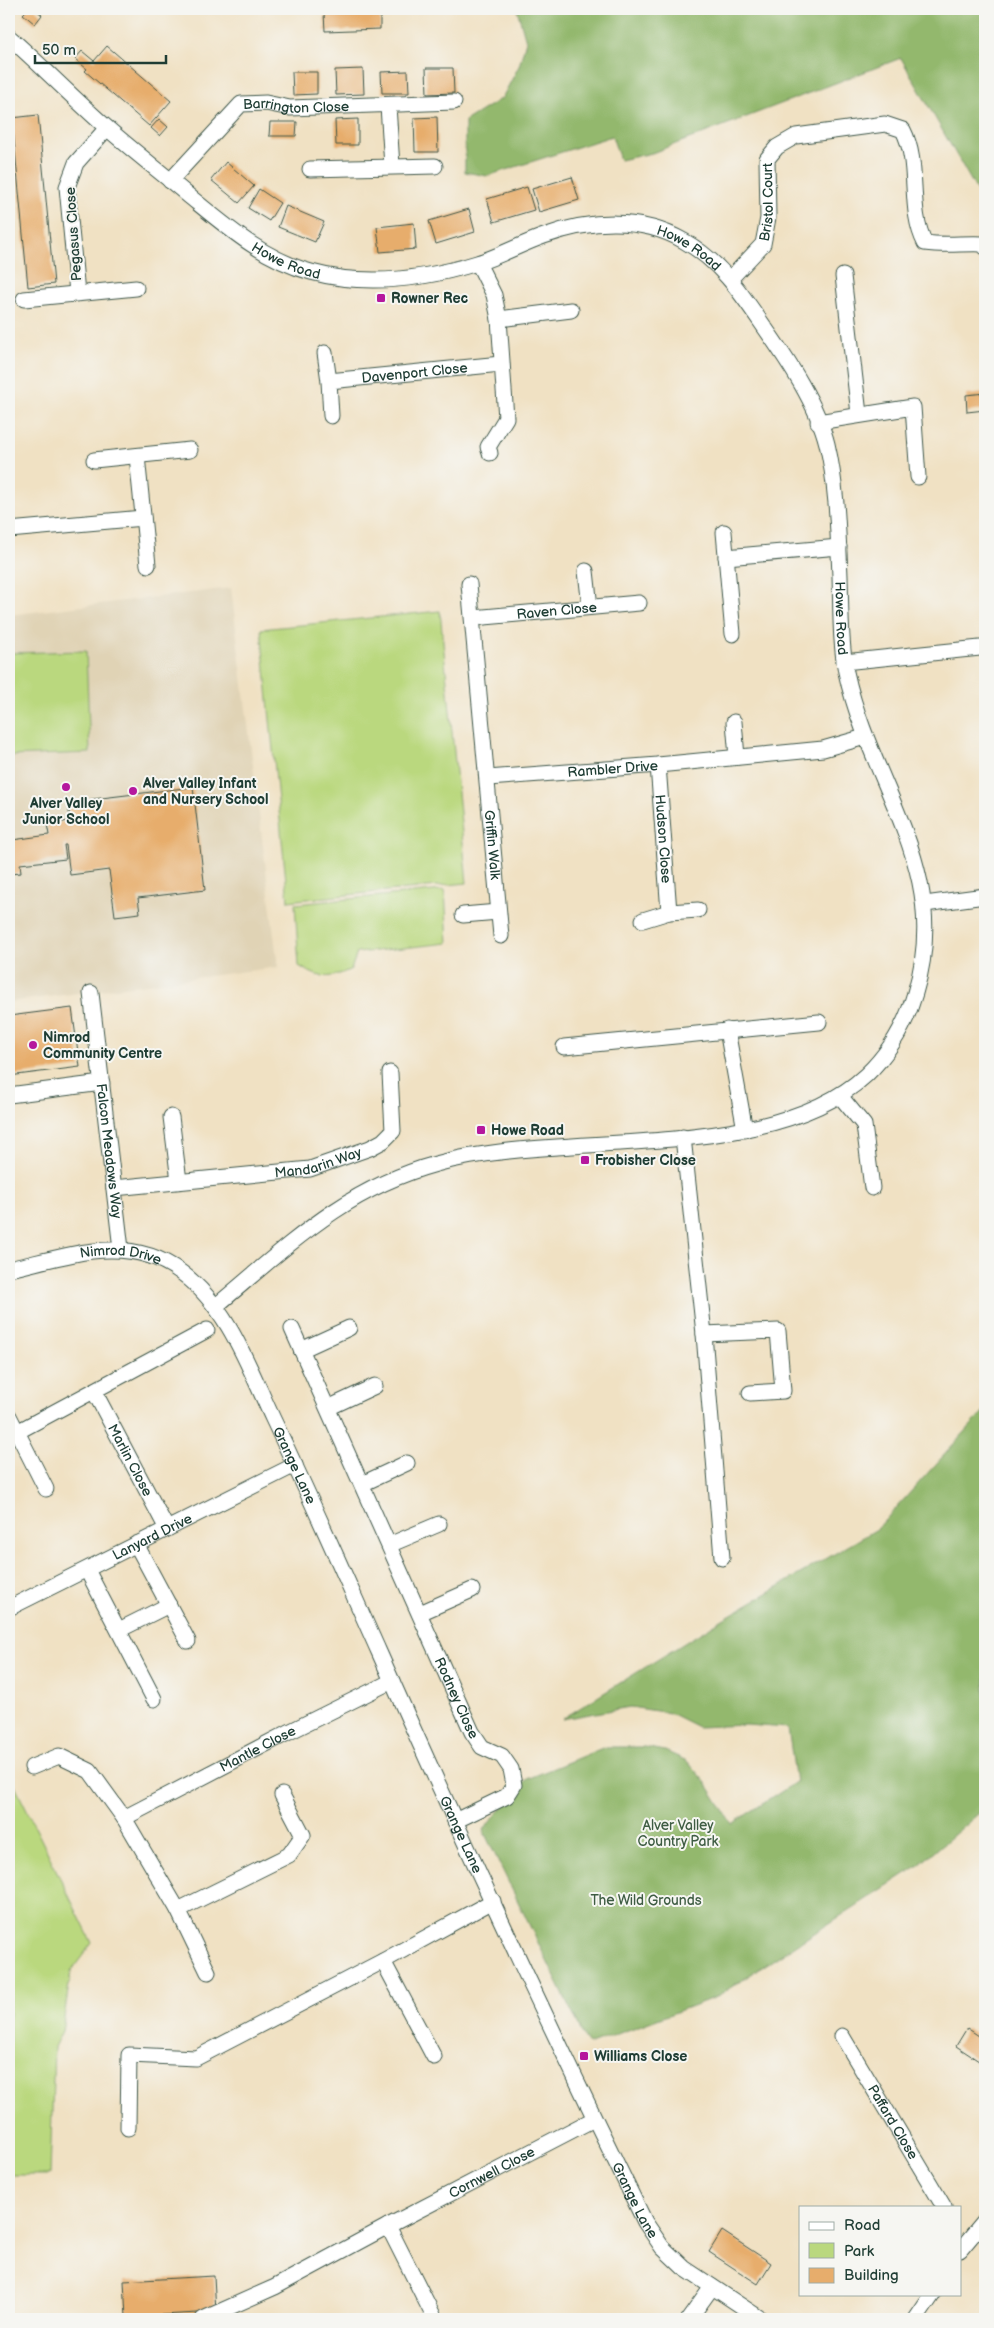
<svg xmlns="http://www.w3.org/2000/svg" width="994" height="2328" viewBox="0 0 994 2328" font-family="'Balsamiq Sans',sans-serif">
<rect width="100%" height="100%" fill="#f6f6f2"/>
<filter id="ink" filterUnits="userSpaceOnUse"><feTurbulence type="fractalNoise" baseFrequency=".02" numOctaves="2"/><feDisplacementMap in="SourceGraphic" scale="10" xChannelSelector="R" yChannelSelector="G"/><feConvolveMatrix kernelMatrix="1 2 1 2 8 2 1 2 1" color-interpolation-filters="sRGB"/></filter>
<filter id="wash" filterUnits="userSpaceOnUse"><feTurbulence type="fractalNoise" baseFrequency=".0096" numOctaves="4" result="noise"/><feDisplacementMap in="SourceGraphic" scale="20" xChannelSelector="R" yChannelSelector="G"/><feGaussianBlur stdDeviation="1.12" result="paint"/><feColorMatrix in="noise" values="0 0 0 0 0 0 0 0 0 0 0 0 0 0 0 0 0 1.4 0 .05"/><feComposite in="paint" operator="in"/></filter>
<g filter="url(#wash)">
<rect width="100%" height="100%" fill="#f0e1c3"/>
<polygon fill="#e0d3b5" points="231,588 278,967 9,1002 9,615"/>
<g fill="#bad87e" stroke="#6c8a59">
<polygon points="440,611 467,883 288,901 261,629"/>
<polygon points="86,651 90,753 9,756 9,653"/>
<path d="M445,890L448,943L357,953L351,969C329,980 320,979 299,966L295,904Z"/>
<polygon points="9,1774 92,1943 71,1971 62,2031 54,2047 50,2175 9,2175"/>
</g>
<g fill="#93b86d" stroke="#597a50">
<polygon points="517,9 985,9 985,205 901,58 652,153 620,160 612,136 487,176 465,172 465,121 502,98 519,66 526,41"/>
<polygon points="985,1410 985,1808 919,1865 716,1997 588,2045 483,1830 527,1779 605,1747 644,1747 665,1751 687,1761 706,1783 732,1824 796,1782 788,1728 746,1725 698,1727 670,1713 630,1707 562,1719 723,1619 877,1529"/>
</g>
<g id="blocks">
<g fill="#e7ad6c">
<polygon points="28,9 35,9 42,15 35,24 23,14"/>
<polygon points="380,11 380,29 325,31 324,13"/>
<polygon points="107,46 171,101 149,126 85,71 87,69 75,59 82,51 94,61"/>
<polygon points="426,68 453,68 454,93 427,94"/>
<polygon points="363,69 364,94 336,95 335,70"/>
<polygon points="408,71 409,93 382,93 381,72"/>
<polygon points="292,72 317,72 317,94 293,95"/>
<polygon points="38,115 54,284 28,287 12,118"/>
<polygon points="437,117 438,152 415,152 414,118"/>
<polygon points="159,119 168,127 160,136 151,128"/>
<polygon points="358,119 358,145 336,145 335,120"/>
<polygon points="270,122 297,122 296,136 269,136"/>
<polygon points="226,162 254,186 239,203 211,180"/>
<polygon points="572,177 579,200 539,212 532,189"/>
<polygon points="527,187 534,210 494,222 487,199"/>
<polygon points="259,189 280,203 269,221 248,208"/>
<polygon points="286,206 324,222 315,242 278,227"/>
<polygon points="469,209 475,232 436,244 429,221"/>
<polygon points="414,223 416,249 380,252 377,227"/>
<polygon points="985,393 985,410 967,412 966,395"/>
<polygon points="193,787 205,890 138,898 140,913 115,916 109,870 70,875 66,845 64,845 66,859 20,864 21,873 9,874 9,824 12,840 49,835 47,824 70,821 68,802"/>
<polygon points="72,1008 80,1067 9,1076 9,1016"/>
<polygon points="967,2028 985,2040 985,2065 956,2046"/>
<polygon points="722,2231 771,2263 758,2284 709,2252"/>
<polygon points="214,2276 216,2312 126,2317 124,2281"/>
</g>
</g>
</g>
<g filter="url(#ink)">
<use href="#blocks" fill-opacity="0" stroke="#3e5649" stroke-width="1"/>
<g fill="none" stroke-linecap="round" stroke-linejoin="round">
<defs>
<g id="minor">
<path id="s1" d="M9,37C42,66 73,98 106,127C133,151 162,173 189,196C227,227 263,259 311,272C366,287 422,280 477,263C500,256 521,244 544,236C589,220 641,216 684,241C721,262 741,293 765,328C788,361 817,404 827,444C837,486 838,532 840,576C841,607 840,641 846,672C871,787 953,870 915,993C906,1024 889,1053 866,1075C770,1165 560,1129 436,1164C344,1189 287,1247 216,1306"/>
<polyline points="388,106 392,166"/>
<polyline points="310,169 435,166"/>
<path id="s2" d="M170,181L241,104L266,103L290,108L454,102"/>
<polyline points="478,263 494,295 499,319 506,418 488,447 490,453"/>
<polyline points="843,276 859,414"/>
<path id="s3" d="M731,278L763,244L768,218L767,159L777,147L796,136L885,124L903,130C921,165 907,208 925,243C945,246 963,243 983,244L985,247"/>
<polyline points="77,293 67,187 76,163 107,128"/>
<polyline points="24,299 136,288"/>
<polyline points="499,319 571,310"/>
<polyline points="325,353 329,381"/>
<path id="s4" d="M331,416L329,381L501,364"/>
<polyline points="818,422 913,407 918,477"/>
<polyline points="137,456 148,565"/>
<polyline points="94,460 190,450"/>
<polyline points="9,530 143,518"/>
<polyline points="724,532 733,634"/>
<polyline points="726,557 839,547"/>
<polyline points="586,571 590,607"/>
<path id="s5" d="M469,584L501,936"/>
<path id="s6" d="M473,618L639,603"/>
<polyline points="844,662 980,648"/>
<polyline points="734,722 737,757"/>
<path id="s7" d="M658,765L669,912"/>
<path id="s8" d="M488,778L658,765L823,749L865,737"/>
<polyline points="925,904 985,896"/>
<polyline points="463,915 498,912"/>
<polyline points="643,920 669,912 698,910"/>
<path id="s9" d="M91,993L121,1249"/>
<polyline points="727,1030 745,1130"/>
<polyline points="564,1047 819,1022"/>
<polyline points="9,1095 102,1083"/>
<polyline points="840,1096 864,1125 872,1188"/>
<polyline points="171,1117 179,1181"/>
<polyline points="683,1137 704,1334 778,1331 783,1391 750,1393"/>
<path id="s10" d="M114,1188L310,1169L370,1148L383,1141L393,1131L390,1073"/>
<path id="s11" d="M9,1269C68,1256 128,1232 182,1273C229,1308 249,1368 273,1419C310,1496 344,1574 379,1652C464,1844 553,2034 645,2222L662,2247L684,2268L761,2319"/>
<path id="s12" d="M292,1329L472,1732L482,1747L502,1756L511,1769L514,1785L507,1796L455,1821"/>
<polyline points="704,1334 722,1558"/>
<polyline points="301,1350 349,1328"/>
<path id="s13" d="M94,1391L167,1529"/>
<polyline points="328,1408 375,1386"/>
<polyline points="9,1416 46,1489"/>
<polyline points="17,1432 207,1330"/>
<polyline points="362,1484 407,1463"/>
<polyline points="136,1544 188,1641"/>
<polyline points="389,1545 439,1524"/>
<polyline points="87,1570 154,1699"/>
<path id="s14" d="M9,1608L295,1465"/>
<polyline points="420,1613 472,1590"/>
<polyline points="119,1630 169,1605"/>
<polyline points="32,1767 59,1756 90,1771 124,1818"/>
<polyline points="178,1910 289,1855 303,1835 282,1795"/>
<polyline points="383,1961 434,2057"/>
<path id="s15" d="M208,1972L178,1910L124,1818L291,1731L392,1681"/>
<path id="s16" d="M842,2036L944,2207"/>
<polyline points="128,2128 129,2055 196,2058 383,1961 493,1901"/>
<polyline points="388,2226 435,2319"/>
<polyline points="960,2250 985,2220"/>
<path id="s17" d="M203,2319L275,2287L388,2226L594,2119"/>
<polyline points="689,2319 712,2287"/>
<polyline points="916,2319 933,2294"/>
</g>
</defs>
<use href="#minor" stroke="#3e5649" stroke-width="17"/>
<use href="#minor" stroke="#fff" stroke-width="15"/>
</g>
</g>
<g fill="#b5179e" stroke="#f6f6f2" stroke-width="2">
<rect x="376" y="293" width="10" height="10" rx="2.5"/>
<circle cx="66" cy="787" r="5"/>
<circle cx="133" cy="791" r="5"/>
<circle cx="33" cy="1045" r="5"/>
<rect x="476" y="1125" width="10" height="10" rx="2.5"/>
<rect x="580" y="1155" width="10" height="10" rx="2.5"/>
<rect x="579" y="2051" width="10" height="10" rx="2.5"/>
</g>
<g text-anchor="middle" stroke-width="4" stroke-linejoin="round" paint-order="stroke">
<g font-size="14" fill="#1f3d34" stroke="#f6f6f2">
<text dy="5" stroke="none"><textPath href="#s2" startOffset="160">Barrington Close</textPath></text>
<text dy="5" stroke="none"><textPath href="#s3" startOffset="89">Bristol Court</textPath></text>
<text transform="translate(73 234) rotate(-94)" y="5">Pegasus Close</text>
<text dy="5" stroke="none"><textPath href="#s1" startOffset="778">Howe Road</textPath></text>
<text dy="5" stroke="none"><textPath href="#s1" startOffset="358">Howe Road</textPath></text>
<text dy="5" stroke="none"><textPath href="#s4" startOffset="121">Davenport Close</textPath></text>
<text dy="5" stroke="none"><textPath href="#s6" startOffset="84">Raven Close</textPath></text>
<text dy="5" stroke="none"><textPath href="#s1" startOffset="1198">Howe Road</textPath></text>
<text dy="5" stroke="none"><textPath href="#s8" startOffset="125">Rambler Drive</textPath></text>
<text dy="5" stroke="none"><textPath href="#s7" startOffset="74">Hudson Close</textPath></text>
<text dy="5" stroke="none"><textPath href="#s5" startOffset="262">Griffin Walk</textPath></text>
<text dy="5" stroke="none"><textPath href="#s9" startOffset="159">Falcon Meadows Way</textPath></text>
<text dy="5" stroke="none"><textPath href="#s10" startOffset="206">Mandarin Way</textPath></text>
<text dy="5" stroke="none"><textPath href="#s11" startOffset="114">Nimrod Drive</textPath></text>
<text dy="5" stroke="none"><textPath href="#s13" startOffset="78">Marlin Close</textPath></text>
<text dy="5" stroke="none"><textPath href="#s11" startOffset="405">Grange Lane</textPath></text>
<text dy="5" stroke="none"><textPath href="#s14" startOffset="160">Lanyard Drive</textPath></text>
<text dy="5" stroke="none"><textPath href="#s12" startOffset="404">Rodney Close</textPath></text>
<text dy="5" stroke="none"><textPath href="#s15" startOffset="326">Mantle Close</textPath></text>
<text dy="5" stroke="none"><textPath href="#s11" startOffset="810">Grange Lane</textPath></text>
<text dy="5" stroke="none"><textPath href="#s16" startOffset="100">Paffard Close</textPath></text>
<text dy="5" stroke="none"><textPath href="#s17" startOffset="324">Cornwell Close</textPath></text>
<text dy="5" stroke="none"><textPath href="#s11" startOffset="1215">Grange Lane</textPath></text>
</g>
<g font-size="14" font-weight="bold" fill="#1f3d34" stroke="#f6f6f2" text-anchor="start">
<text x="391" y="303">Rowner Rec</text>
<text x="143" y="788">Alver Valley Infant<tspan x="143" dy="16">and Nursery School</tspan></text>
<text x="66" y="808" text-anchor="middle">Alver Valley<tspan x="66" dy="16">Junior School</tspan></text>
<text x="43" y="1042">Nimrod<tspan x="43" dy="16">Community Centre</tspan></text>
<text x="491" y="1135">Howe Road</text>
<text x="595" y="1165">Frobisher Close</text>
<text x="594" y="2061">Williams Close</text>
</g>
<g font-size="14" fill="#3e5c43" stroke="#f6f6f2">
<text x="678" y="1830">Alver Valley<tspan x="678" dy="16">Country Park</tspan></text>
<text x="646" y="1905">The Wild Grounds</text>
</g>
</g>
<rect width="994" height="2328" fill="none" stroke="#f6f6f2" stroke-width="30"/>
<rect x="799" y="2206" width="162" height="90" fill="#f6f6f2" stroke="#a0aca6"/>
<rect x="809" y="2222" width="25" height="8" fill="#ffffff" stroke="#a0aca6"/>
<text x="844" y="2230" font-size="15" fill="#1f3d34">Road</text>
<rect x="809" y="2243" width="25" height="15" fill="#bad87e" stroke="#a0aca6"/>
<text x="844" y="2256" font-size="15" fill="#1f3d34">Park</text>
<rect x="809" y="2268" width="25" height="15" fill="#e7ad6c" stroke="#a0aca6"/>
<text x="844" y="2280" font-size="15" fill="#1f3d34">Building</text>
<path d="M35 55v8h131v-8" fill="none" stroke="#1f3d34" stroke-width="2.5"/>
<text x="42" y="55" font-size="15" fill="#1f3d34" stroke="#f6f6f2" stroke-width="4" paint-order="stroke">50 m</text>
</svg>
